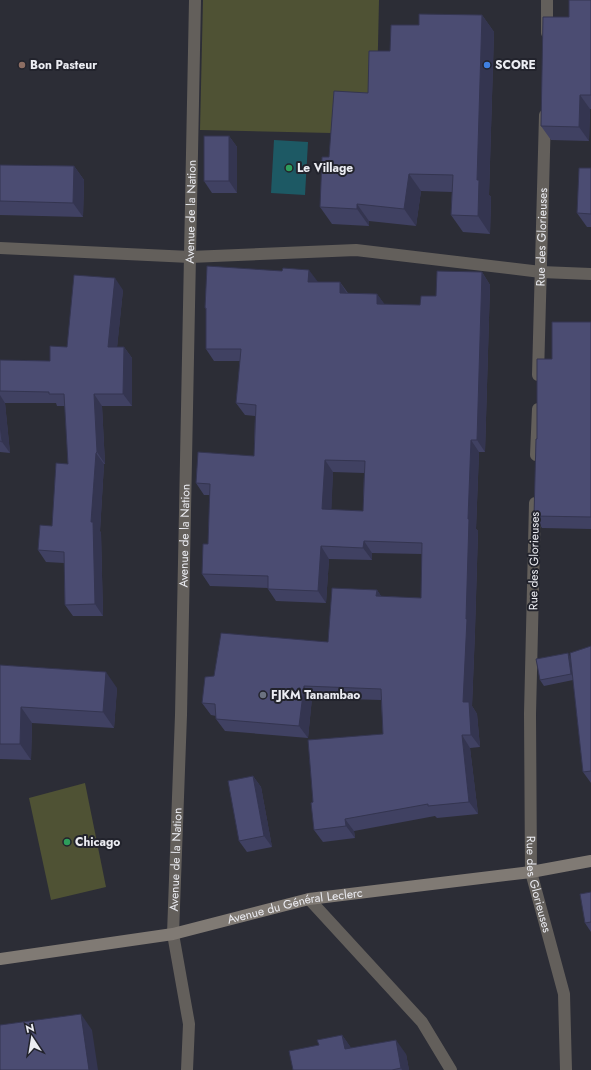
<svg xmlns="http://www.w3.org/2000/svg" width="591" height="1070" viewBox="0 0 591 1070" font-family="Jost,sans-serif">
<rect width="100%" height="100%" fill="#2c2d36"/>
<g fill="#4f5234">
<polygon points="203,0 379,0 376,134 200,130"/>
<polygon points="85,783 106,887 51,900 29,798"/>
</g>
<polygon fill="#1d5964" points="274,140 308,142 305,195 271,193"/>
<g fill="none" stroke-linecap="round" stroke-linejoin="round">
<g stroke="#635f5b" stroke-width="12">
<polyline points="547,33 547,0"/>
<polyline points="0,248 190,257 356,250 541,272 591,274"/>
<path id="s1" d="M538,375L545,115"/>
<polyline points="536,455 538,409"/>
<path id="s2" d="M535,503L530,714L531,872L564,994L566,1070"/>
<polyline points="309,899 422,1022 451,1070"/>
<path id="s3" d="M187,1070L189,1024L173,934L181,715L195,0"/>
</g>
<path stroke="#807a74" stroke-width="12" id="s4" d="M0,959L173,934L309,899L531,872L591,861"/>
</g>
<g fill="#404162" fill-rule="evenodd">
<polygon points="591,0 591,109 590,109 589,141 551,140 541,126 569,17"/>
<polygon points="482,15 494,32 489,195 491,197 490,234 463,232 451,215 452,192 421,191 416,226 369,221 369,226 332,224 320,207 329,157 368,93 390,51 419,25"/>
<polygon points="229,136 237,147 237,193 212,193 204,181"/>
<polygon points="0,165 74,166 84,180 83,217 0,215"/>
<polygon points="591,168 591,227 587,227 577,213"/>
<path d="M482,272L490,285L485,452H479L476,529L478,531L475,630V631L472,706L477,714L480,747L470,748L478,814L437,818L435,816L354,831L355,838L323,842L314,830L313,802L383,734L381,700L312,698L308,738L225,731L216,719V716L211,715L202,703L214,676L328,642L377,590L381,596L421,598L422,554L372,553V560L329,559L326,603L276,601L268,589V588L210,586L202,574L208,544L210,495H204L196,483L254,456L255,416L245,415L236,403L240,361H214L206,349V309L205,308L318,282H340L348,293L377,294L384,304L420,305ZM333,472L364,473L363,511L331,510Z"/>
<polygon points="123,290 117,347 124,347 132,358 132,406 102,406 105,464 104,464 100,531 101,533 103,616 73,616 65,605 64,563 46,562 38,550 52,526 68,464 65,406 57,406 56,403 5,403 10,453 0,452 0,360 50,361 67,347"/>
<polygon points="591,322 591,529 542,528 534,516 537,439 552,359"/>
<polygon points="591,646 591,783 583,772 573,680 544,686 540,680 571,658"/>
<polygon points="0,665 117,688 114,728 32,723 31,760 0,759"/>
<polygon points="253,776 261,787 272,847 247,852 239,841"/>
<polygon points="591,892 591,932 585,923"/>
<polygon points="342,1035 351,1048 406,1054 409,1070 293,1070 319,1045"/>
</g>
<g fill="#343550">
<polygon points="482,15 494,32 489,195 491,197 490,234 478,216 477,180"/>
<polygon points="580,95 590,109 589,141 579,127"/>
<polygon points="229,136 237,147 237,193 229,181"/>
<polygon points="74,166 84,180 83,217 73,203"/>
<polygon points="409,174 421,191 416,226 404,209"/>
<polygon points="357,204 369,221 369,226 357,209"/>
<polygon points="309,270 318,282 308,282"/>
<polygon points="482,272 490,285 485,452 477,440"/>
<polygon points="115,278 123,290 116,358 108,347"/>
<polygon points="340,282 348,295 340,293"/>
<polygon points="377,294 386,306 377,304"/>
<polygon points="124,347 132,358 132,406 123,394"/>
<polygon points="94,394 102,406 105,464 97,452"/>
<polygon points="0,395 5,403 10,453 2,442 0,424"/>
<polygon points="471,440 479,452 476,529 478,531 475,630 475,631 472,706 477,714 480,747 471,735 463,702 466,619 468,519"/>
<polygon points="96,453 104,464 100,531 101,533 103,616 95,604 91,522"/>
<polygon points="325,460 333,472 331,521 322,509"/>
<polygon points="364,541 372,553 372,560 363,548"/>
<polygon points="321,546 329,559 326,603 318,591"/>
<polygon points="377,590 385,602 376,596"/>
<polygon points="568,653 572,659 575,680 571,674"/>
<polygon points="106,672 117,688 114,728 103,712"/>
<polygon points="304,686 312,698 308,738 299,726"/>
<polygon points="21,707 32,723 31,760 20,744"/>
<polygon points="462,735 470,748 478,814 469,802"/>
<polygon points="253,776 261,787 272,847 264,836"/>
<polygon points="345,819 354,831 355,838 346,826"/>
<polygon points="81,1014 92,1030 98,1070 89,1070"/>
<polygon points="342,1035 352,1049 345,1049"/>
<polygon points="396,1040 406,1054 409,1070 402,1070 401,1068"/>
</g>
<g fill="#4b4c72" stroke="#343550" fill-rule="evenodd">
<polygon points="569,0 591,0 591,95 580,95 579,127 541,126 543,17 569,17"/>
<polygon points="419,14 482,15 477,180 479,180 478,216 451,215 453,175 409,174 404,209 357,204 357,209 320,207 322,157 329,157 334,91 368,93 369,51 390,51 391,25 419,25"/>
<rect x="204" y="136" width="25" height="45"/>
<polygon points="0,165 74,166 73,203 0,201"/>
<polygon points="579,168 591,168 591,214 577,213"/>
<path d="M207,266L282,271L283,268L309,270L308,282H340V293L377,294V304L420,305L421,296H436L437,271L482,272L477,440H471L468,519H469L466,619H467L463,702H469L471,735H462L469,802L428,806V804L345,819L346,826L314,830L311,803L313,802L308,740L383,734L381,689L304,686L299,726L216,719L215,704L202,703L205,677L214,676L221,633L328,642L332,588L377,590L376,596L421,598L422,543L364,541L363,548L321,546L318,591L268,589V576L202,574L203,544H208L210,484L196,483L198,452L254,456L256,405L236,403L241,349H206V308H205ZM325,460L365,461L363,511L322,509Z"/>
<polygon points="74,275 115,278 108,347 124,347 123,394 94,394 97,452 96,453 91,522 93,522 95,604 65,605 64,552 38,550 40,525 52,526 56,463 68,464 64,394 49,394 49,392 0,391 0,360 50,361 50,346 67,347"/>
<polygon points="552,322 591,322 591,517 534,516 536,439 537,439 537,359 552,359"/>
<polygon points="0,424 2,442 0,441"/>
<polygon points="591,646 591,771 583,772 570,653"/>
<polygon points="568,653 571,674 540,680 536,659"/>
<polygon points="0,665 106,672 103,712 21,707 20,744 0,744"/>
<polygon points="253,776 264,836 239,841 228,781"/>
<polygon points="591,892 591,922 585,923 580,894"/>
<polygon points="81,1014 89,1070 0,1070 0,1025"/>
<polygon points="342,1035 345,1049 396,1040 401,1068 392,1070 293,1070 289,1051 319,1045 317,1040"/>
</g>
<circle fill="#8d6e63" stroke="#22232c" stroke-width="1.5" cx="22" cy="65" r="4"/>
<circle fill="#3f7fe0" stroke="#22232c" stroke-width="1.5" cx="487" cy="65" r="4"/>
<g fill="#2e9e5b" stroke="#22232c" stroke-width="1.5">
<circle cx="289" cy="168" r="4"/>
<circle cx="67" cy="842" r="4"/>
</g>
<circle fill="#6b7280" stroke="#22232c" stroke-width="1.5" cx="263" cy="695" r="4"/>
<g text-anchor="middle" stroke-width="4" stroke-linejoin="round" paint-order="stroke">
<g font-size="12" font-weight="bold" fill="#ebecf2" stroke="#22232c" text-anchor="start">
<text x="30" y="69">Bon Pasteur</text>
<text x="495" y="69">SCORE</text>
<text x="297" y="172">Le Village</text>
<text x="271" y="699">FJKM Tanambao</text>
<text x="75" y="846">Chicago</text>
</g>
<g font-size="12" fill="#ebecf2" stroke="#22232c">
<text dy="4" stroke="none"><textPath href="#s3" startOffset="860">Avenue de la Nation</textPath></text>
<text dy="4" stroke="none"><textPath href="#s1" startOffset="138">Rue des Glorieuses</textPath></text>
<text dy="4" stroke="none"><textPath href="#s3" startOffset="536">Avenue de la Nation</textPath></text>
<text transform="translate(534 561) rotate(-89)" y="4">Rue des Glorieuses</text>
<text dy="4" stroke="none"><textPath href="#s3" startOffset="212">Avenue de la Nation</textPath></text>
<text dy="4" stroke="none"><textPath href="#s2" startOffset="382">Rue des Glorieuses</textPath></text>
<text dy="4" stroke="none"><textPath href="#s4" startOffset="300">Avenue du Général Leclerc</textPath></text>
</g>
</g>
<g transform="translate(32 1038) rotate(348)" stroke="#22232c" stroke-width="3" paint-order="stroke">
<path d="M0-3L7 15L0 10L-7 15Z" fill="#ebecf2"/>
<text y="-6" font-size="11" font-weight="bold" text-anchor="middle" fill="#ebecf2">N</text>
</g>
</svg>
